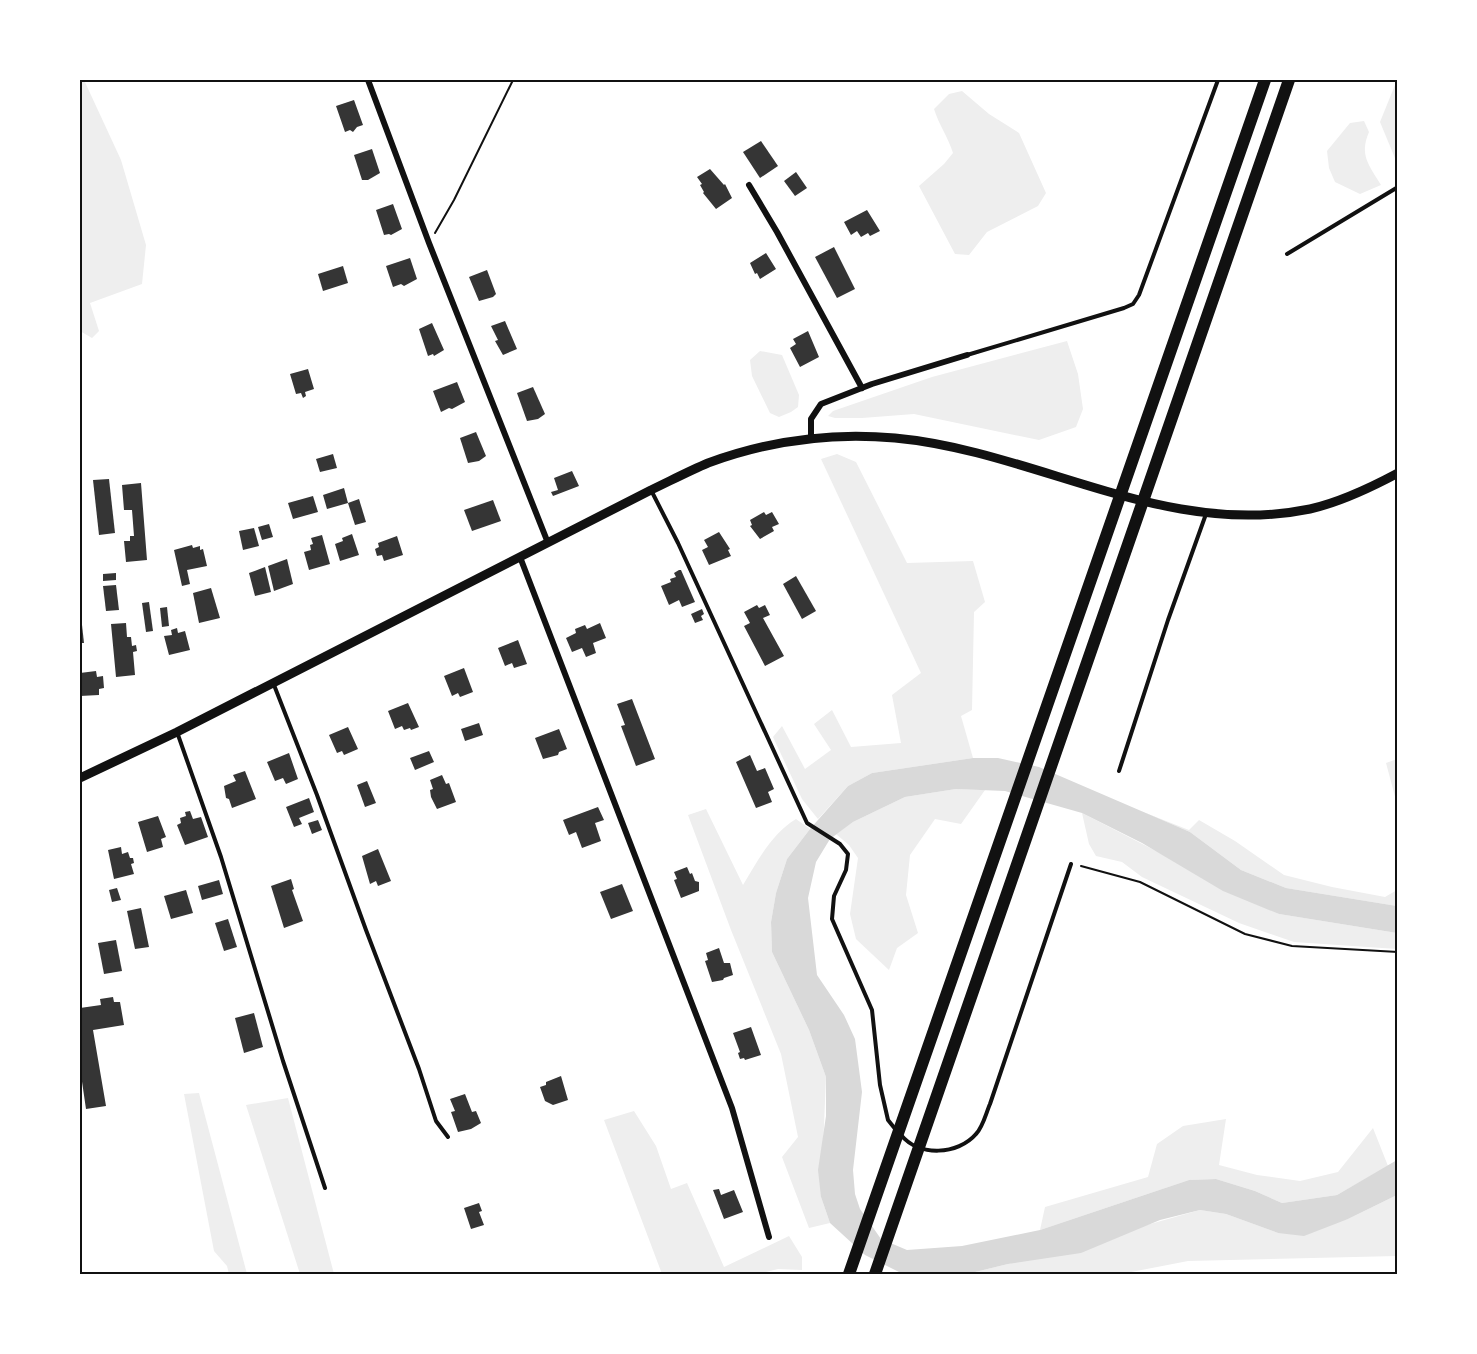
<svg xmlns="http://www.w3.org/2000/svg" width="1477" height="1354" viewBox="0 0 1477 1354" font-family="'PT Serif',serif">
<rect width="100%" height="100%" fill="#fff"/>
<g fill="#eee">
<polygon points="80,80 84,80 121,160 146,245 142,284 90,303 99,331 92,338 80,331"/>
<polygon points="1397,80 1398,80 1397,163 1380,122"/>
<path d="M962,91L989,114L1019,133L1046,193L1038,206L987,232L969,255L955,254L919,186L944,164L953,153C948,137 939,125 934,109L949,94Z"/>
<path d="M1364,121L1369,132C1359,155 1369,165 1381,185L1360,194L1335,182L1329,168L1327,151L1350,123Z"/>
<polygon points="1067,341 1078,374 1083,409 1076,427 1039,440 914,414 862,418 835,418 828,416 833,411 932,377"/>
<polygon points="760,351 782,355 799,395 798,407 791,412 779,417 770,413 752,376 750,360"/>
<polygon points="837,454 856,462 907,563 973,561 985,602 974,612 972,710 961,716 973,758 872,773 848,786 818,819 802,799 773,737 782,726 805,769 831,750 814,724 832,710 851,747 901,743 892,695 921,673 821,459"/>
<polygon points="1397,759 1398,759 1397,804 1386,763"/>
<polygon points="956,789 985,790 961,824 935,819 910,855 906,895 918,933 897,948 889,970 856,939 850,914 858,858 849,845 836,834 853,822 905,797"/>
<path d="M706,809L743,885C757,862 772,833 796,819L810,829L787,859L776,893L771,922L772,952L809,1030L826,1077L821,1197L830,1223L809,1228L782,1157L798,1137L781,1054L731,930L688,815Z"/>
<polygon points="1138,810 1189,830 1199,820 1235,841 1284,875 1332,887 1385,897 1397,890 1397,906 1286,888 1241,870 1190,832"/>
<polygon points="1082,813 1279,914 1397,933 1397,949 1294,942 1239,923 1142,877 1122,862 1096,856 1089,844"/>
<polygon points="199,1093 247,1274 229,1274 227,1266 214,1251 184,1094"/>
<polygon points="288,1098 334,1274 300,1274 246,1105"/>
<polygon points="634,1111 656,1146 671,1189 687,1183 724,1267 789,1236 802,1257 802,1270 778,1269 758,1274 662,1274 604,1120"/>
<polygon points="1226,1119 1219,1165 1257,1175 1300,1181 1338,1172 1373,1128 1388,1166 1337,1195 1282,1203 1255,1191 1216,1179 1189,1180 1040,1230 1045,1207 1148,1177 1157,1144 1183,1126"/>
<polygon points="1397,1195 1397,1256 1188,1261 1121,1274 967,1274 1008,1264 1200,1210 1226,1214 1278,1233 1348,1219"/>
</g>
<polygon fill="#d9d9d9" points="973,758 998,758 1039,767 1190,832 1241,870 1286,888 1397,906 1397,933 1279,914 1223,891 1142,843 1082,813 1005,791 956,789 905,797 853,822 830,839 816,862 808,898 817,975 844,1015 855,1039 862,1092 853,1170 855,1194 860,1209 881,1239 907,1250 962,1246 1040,1230 1189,1180 1216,1179 1255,1191 1282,1203 1337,1195 1397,1160 1397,1195 1348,1219 1304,1236 1278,1233 1226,1214 1200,1210 1160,1220 1081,1253 1008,1264 967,1274 903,1274 865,1255 830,1223 821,1197 818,1170 826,1116 826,1077 809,1030 772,952 771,922 776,893 787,859 810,829 848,786 872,773"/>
<g fill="#353535">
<polygon points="354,100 363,125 357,127 353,132 350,130 345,132 336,106"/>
<polygon points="761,141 778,166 760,178 743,152"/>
<polygon points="372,149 380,173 368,180 362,180 354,155"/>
<polygon points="710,169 724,185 725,184 732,198 716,209 703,193 704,192 700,185 702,184 697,177"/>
<polygon points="796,172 807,188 795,196 784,181"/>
<polygon points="393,204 402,229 391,235 389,234 384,235 376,210"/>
<polygon points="867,210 880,231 870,236 868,233 861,237 857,231 851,235 844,222"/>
<polygon points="834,247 855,289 837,298 815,257"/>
<polygon points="766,253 776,269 760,279 757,273 755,274 750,263"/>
<polygon points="410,258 417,279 404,286 401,284 393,287 386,266"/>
<polygon points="343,266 348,283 323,291 318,274"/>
<polygon points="487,270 496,294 493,297 479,301 469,277"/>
<polygon points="505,321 517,349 503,355 495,341 498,340 491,326"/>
<polygon points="432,323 444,350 434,356 433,354 428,356 419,329"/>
<polygon points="808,331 819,357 800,367 790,348 796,344 793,339"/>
<polygon points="308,369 314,389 305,392 306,396 303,398 301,393 296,394 290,374"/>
<polygon points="457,382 465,402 452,409 449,408 441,412 433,391"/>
<polygon points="533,387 545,414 538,419 527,421 517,393"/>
<polygon points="476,432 486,456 479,461 468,463 460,438"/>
<polygon points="333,454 337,468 320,472 316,459"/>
<polygon points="572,471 579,486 553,496 551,492 558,490 554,478"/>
<polygon points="109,479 115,533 99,535 93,480"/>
<polygon points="141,483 147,560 126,562 124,541 130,541 130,536 134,536 132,510 124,510 122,485"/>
<polygon points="344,488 348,503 327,509 323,495"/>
<polygon points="313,496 318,512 293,519 288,503"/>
<polygon points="359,499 366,522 355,525 348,503"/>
<polygon points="493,500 501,521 472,531 464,510"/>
<polygon points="764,512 766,515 772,512 779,524 772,527 774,531 760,539 750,526 752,525 750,520"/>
<polygon points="269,524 273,537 262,540 258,527"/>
<polygon points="254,528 259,546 243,550 239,531"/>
<polygon points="719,532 730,549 728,550 731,556 709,565 702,550 708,547 704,540"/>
<polygon points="352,534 359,555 340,561 335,544 343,541 342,538"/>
<polygon points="322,535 330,564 309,570 304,552 311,550 310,545 313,544 311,538"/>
<polygon points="397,536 403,555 384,561 382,555 377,556 375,549 379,547 378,543"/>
<polygon points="192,545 193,548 200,546 200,550 203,549 207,566 187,570 190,584 182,586 174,550"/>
<polygon points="287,559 293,584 274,591 268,566"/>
<polygon points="265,567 271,592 255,596 249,573"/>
<polygon points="679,570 681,570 695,602 682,607 679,600 669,605 661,586 671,582 670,579 676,577 674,573"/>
<polygon points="116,573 116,580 103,581 103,574"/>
<polygon points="796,576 816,611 802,619 783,584"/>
<polygon points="116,585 119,610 106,611 103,586"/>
<polygon points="211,588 220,618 199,623 193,593"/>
<polygon points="149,602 153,631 146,632 142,603"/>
<polygon points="757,605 759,608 765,605 770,615 763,618 784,656 765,666 744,626 750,623 744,612"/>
<polygon points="167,607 169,626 162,627 160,608"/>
<polygon points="702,609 704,614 701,616 703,620 695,623 691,614"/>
<polygon points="80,616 81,616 84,643 80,643"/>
<polygon points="126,623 127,637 131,637 132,646 136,645 137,651 133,652 135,675 116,677 111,624"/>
<polygon points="600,623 606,638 593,643 596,653 586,657 582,648 572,652 566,638 576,633 575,629 585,625 587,629"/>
<polygon points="177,628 178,633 185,631 190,650 169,655 164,636 172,635 171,630"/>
<polygon points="518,640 527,664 514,668 512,663 505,666 498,648"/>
<polygon points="464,668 473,692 460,697 458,693 452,696 444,676"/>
<polygon points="96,671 97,677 103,676 104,688 99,689 99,695 80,696 80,673"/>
<polygon points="632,699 655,759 636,766 621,726 625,725 617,704"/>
<polygon points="408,703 419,727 411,730 410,728 404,730 402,726 395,729 388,711"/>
<polygon points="479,723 483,735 465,741 461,729"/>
<polygon points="348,727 358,749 344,755 342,751 337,753 329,735"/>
<polygon points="559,729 567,749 559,752 558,755 543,759 535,738"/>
<polygon points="429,751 434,762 415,770 410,758"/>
<polygon points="289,753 298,779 286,784 283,778 275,781 267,762"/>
<polygon points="750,755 757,771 765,768 774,789 768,792 772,802 756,808 736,762"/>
<polygon points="245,771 256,799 232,808 229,799 226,798 224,786 236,781 233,775"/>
<polygon points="442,775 446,784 449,783 456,802 437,809 431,797 430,790 433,789 430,780"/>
<polygon points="367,781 376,803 365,807 357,785"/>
<polygon points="309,798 314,812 299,818 302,824 294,827 286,807"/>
<polygon points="598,807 604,820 595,823 601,841 582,848 576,832 569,835 563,820"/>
<polygon points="190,811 193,819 201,817 208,837 185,845 177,825 181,823 180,818 186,816 185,812"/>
<polygon points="158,816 166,837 161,839 163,847 147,852 138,822"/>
<polygon points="318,820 322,830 312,834 308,823"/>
<polygon points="121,847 122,854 128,852 130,858 133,858 134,863 131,864 134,874 114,879 108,850"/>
<polygon points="378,849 391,881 378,886 376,881 370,884 362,856"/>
<polygon points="687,867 690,874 692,873 695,881 699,882 699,891 681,898 674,880 677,879 674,872"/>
<polygon points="291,879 294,889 292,890 303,921 284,928 271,886"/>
<polygon points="219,880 223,894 202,900 198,886"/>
<polygon points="622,884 633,911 611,919 600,892"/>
<polygon points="117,888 121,900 112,902 109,890"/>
<polygon points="186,890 193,913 171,919 164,896"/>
<polygon points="141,908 149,947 135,949 127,911"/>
<polygon points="228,919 237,947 224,951 215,923"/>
<polygon points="116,940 122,971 104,974 98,943"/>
<polygon points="719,948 724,963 730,963 733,975 724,978 723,980 712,982 705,961 708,960 706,953"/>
<polygon points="113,997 114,1002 120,1002 124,1025 93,1030 106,1106 86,1109 80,1068 80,1008 101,1005 100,999"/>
<polygon points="254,1013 263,1047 244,1053 235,1018"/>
<polygon points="751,1027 761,1055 745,1060 744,1058 740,1059 738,1053 740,1052 733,1033"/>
<polygon points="561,1076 568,1100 553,1105 545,1101 540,1087 546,1085 546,1082"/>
<polygon points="465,1094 472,1112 476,1111 481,1123 471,1129 458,1132 451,1112 455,1111 450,1099"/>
<polygon points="719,1189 721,1195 734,1190 743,1212 724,1219 713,1190"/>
<polygon points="479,1203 482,1211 479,1212 484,1225 471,1229 464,1208"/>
</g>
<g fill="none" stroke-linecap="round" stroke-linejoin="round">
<g stroke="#111" stroke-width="2">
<polyline points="435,233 454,200 513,80"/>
<polyline points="1081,866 1140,882 1245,934 1292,946 1398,952"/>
</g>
<g stroke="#111" stroke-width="4">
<polyline points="1287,254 1398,187"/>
<polyline points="967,355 1124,308 1133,304 1139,295 1218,80"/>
<polyline points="652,492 678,543 807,823 840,844 848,854 846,870 834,896 832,919 872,1010 880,1085 888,1120 896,1130"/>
<polyline points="274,685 317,795 366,930 419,1069 436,1121 448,1137"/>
<polyline points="177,732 221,857 283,1061 325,1188"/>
<polyline points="1119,771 1168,620 1206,514"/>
<path d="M901,1135C919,1157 958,1155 976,1134C983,1127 986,1113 990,1104L1071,864"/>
</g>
<g stroke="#111" stroke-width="6">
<polyline points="368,80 429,243 548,543"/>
<polyline points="749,185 777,232 862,388"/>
<polyline points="811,438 811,419 821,404 872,384 967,355"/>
<polyline points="520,557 732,1108 769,1237"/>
</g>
<path stroke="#111" stroke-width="9" d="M80,778L177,732L651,490C670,481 689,471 708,463C768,441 831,432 895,438C1036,451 1165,539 1310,509C1341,502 1370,488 1398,473"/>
<g stroke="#111" stroke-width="12">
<polyline points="849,1274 1265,80"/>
<polyline points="875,1274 1289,80"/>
</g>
</g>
<rect width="1477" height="1354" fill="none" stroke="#ffffff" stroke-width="162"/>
<rect x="81" y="81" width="1315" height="1192" fill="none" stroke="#111" stroke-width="2"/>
</svg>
